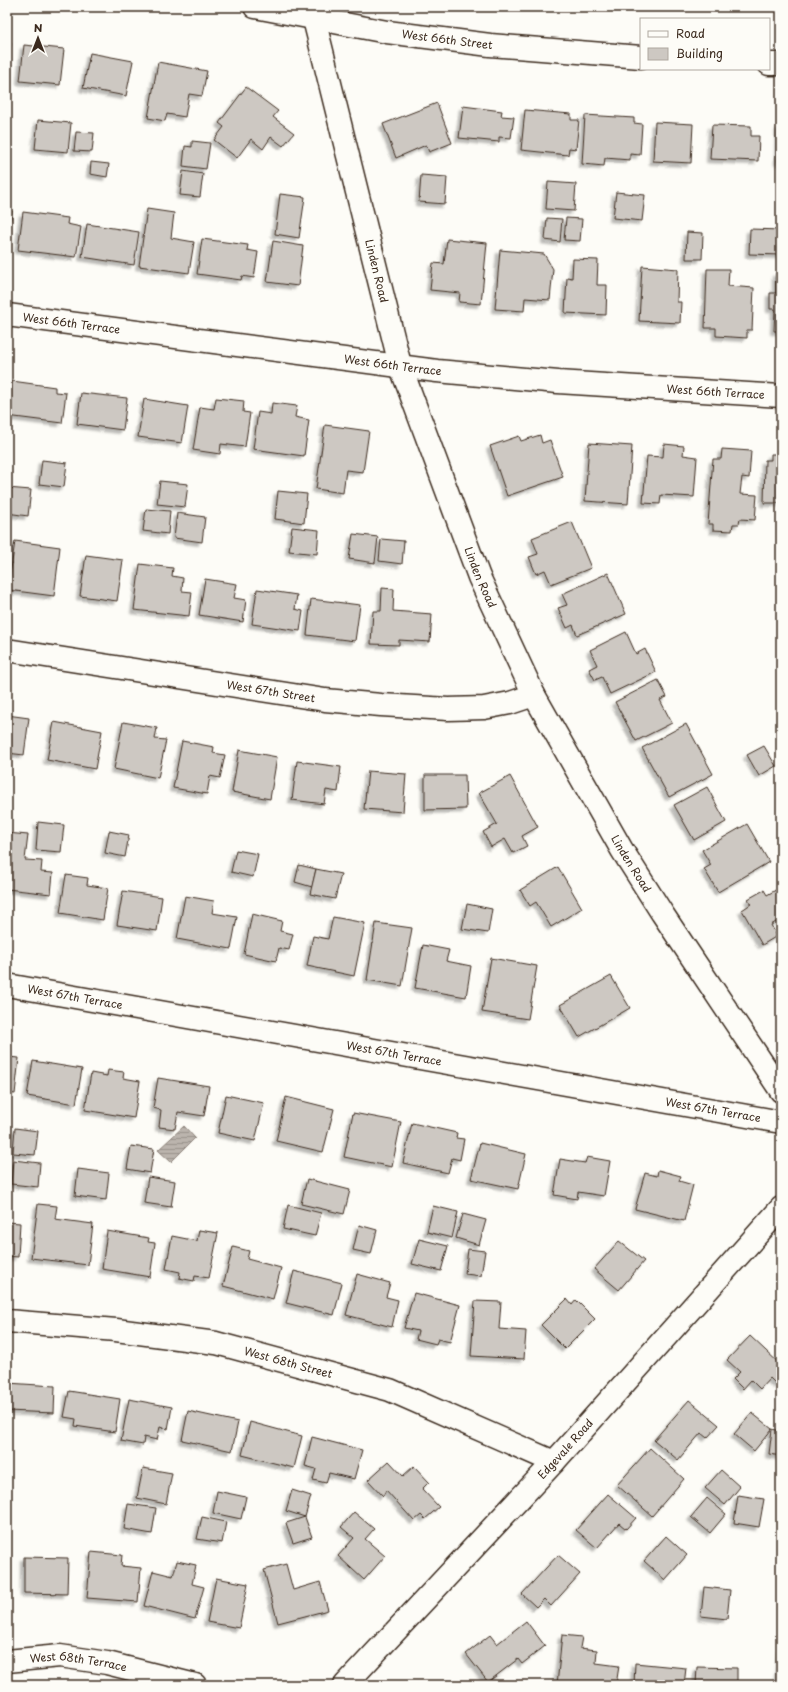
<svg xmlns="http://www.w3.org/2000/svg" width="788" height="1692" viewBox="0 0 788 1692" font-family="'Playpen Sans',sans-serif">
<defs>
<pattern id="water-rules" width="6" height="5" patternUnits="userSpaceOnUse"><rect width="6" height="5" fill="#bbb4ad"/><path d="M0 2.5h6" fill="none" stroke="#99938c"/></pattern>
<filter id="shadow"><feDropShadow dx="-3.5" dy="3.5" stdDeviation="1" flood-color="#0004"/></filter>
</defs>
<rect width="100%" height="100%" fill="#fdfcf7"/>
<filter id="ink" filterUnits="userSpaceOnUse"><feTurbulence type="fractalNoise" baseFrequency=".025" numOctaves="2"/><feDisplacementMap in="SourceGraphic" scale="8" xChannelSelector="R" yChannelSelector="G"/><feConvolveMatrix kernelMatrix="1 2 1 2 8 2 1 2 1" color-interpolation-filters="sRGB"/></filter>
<g filter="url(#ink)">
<polygon fill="url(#water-rules)" stroke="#887d74" points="184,1126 195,1138 171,1162 158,1150"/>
<g fill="#cdc8c2" stroke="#3b2a1e" filter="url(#shadow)">
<polygon points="7,42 11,43 9,66 7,66"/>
<polygon points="24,45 64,49 60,85 20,81"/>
<polygon points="90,53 133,61 126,96 83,88"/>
<polygon points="158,62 207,71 202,96 189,94 185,117 167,114 165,121 148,118"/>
<polygon points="246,87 278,111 273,117 294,133 283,146 271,137 263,149 251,139 237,158 214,140 224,127 219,123"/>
<polygon points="437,103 452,143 429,152 426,145 396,158 383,124"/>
<polygon points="463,106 502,111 501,116 514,117 511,138 499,137 499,142 459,138"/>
<polygon points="525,110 571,114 571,120 579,120 576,149 569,148 568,155 521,150"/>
<polygon points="585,115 634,118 634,123 642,124 640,155 630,154 630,160 605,158 604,166 582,164"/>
<polygon points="38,120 71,123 68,152 35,149"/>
<polygon points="655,122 693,124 691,163 653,161"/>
<polygon points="712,125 751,126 751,136 759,136 758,161 710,159"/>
<polygon points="779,126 781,126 781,162 778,162"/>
<polygon points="76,132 94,133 92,152 74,151"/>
<polygon points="192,141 210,143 206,169 183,166 185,146 192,147"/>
<polygon points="91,162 109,164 107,177 90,174"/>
<polygon points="183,171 203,174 200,197 180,195"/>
<polygon points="421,175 447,177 445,204 419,202"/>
<polygon points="548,182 576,184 574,211 546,209"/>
<polygon points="616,192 645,195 642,221 613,218"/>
<polygon points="280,194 305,197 299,238 275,234"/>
<polygon points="147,209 174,213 171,238 194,242 189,273 139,266"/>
<polygon points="7,210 12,211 7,247"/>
<polygon points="23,212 68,218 67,224 81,227 76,257 18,250"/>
<polygon points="547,218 562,219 560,242 545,240"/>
<polygon points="566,218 582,219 580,241 564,240"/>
<polygon points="87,224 139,232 134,265 82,257"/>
<polygon points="750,229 781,230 781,255 749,254"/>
<polygon points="687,232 703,233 702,259 686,259"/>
<polygon points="202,239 248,245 247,250 258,252 254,278 242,276 241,280 197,274"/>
<polygon points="447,239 487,243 481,304 459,302 460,293 430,290 433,263 444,264"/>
<polygon points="273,241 303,246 298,286 267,282"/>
<polygon points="500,250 544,254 553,269 550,300 525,298 524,311 495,309"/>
<polygon points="573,259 598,260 597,285 607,285 606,315 565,313 567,277 572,278"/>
<polygon points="642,266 678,269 677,302 681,302 680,323 639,321"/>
<polygon points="707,269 729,269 728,286 754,288 752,330 747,330 747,338 716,336 716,328 705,328"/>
<polygon points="776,273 781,273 781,331 774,331 775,309 770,309 770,293 776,293"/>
<polygon points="12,381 55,387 55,392 66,393 62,423 7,416"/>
<polygon points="81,393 127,398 123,430 77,424"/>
<polygon points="216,398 244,401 243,412 250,413 245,447 221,444 220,454 193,450 200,407 214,409"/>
<polygon points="144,399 188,406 182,443 138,437"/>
<polygon points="272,403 297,406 295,417 309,420 304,456 253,449 258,412 271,414"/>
<polygon points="325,425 369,431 363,472 346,470 343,493 316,489"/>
<polygon points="540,435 542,443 550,440 563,477 507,496 490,446 519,436 521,441"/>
<polygon points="589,443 632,446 628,504 585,501"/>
<polygon points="664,444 684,446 683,455 697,457 694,497 661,495 660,504 643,503 647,456 663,457"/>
<polygon points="722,449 751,451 749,478 742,477 740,494 757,495 755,520 740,519 739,524 733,524 732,531 713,530 713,524 708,524 713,459 721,459"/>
<polygon points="771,454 781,454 781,503 764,503 765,460 771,460"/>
<polygon points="42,460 67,463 64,487 39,484"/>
<polygon points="160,481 188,484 185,507 157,504"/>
<polygon points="7,488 31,490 28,516 7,513"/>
<polygon points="278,491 307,494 304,523 275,519"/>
<polygon points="146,509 170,511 168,534 143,531"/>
<polygon points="177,513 205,517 202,542 174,538"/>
<polygon points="572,522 591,568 551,584 545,570 536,574 529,557 538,554 532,538"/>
<polygon points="292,527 319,530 317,554 289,551"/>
<polygon points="353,534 378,537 375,563 349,559"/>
<polygon points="381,539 404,541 402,564 379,561"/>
<polygon points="15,541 60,547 54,596 8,590"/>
<polygon points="86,555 123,560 117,601 80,596"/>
<polygon points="140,564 173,568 172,576 183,578 182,591 192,592 189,616 134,610"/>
<polygon points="608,573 626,614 577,635 573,625 567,628 558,608 567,605 562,594"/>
<polygon points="205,579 237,584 234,598 246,600 243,622 199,615"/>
<polygon points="382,588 394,589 393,611 432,614 430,642 399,640 399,645 371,644 373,611 381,611"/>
<polygon points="257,589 297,595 295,609 303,611 300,631 252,624"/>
<polygon points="311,599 360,605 355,641 307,635"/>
<polygon points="626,632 636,654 645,649 656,672 610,694 602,677 595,680 589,669 597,665 590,650"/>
<polygon points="658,680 667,697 660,700 672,723 636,741 615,702"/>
<polygon points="7,715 29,718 24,755 7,753"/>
<polygon points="54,722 102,731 95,769 47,760"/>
<polygon points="123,722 157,728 155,739 166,740 158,778 114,769"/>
<polygon points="686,724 713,774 669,797 642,748"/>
<polygon points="182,741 214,747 213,753 225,755 220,778 210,776 207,794 173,788"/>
<polygon points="764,746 776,766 759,776 747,755"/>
<polygon points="239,750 277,757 270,799 232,792"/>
<polygon points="297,761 341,767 338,792 326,790 324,804 292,800"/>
<polygon points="368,771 406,774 403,812 364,809"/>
<polygon points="425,775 465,775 466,809 425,810"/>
<polygon points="510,776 538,827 522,836 527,846 513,853 505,839 491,847 483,832 497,824 479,793"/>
<polygon points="707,787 726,822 694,840 674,805"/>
<polygon points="38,822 64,825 61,852 36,850"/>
<polygon points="747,824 769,862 718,892 704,869 711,865 702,850"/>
<polygon points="109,831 129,835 125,857 105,853"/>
<polygon points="7,833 28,835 25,860 42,861 41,872 53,873 51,894 7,889"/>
<polygon points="236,850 258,854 253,877 231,872"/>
<polygon points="299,865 316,869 312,887 295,882"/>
<polygon points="558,867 582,908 551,927 536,902 530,906 520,890"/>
<polygon points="316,869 341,874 335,899 310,894"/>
<polygon points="66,875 88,878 87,885 108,888 103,920 60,913"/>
<polygon points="781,887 781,919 771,925 777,936 762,945 742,910 751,904 748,899 764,890 767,895"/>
<polygon points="123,891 162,897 157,931 117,925"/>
<polygon points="185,896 214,901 212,913 237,917 231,949 177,939"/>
<polygon points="467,904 492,909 488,933 462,929"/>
<polygon points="252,914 282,921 280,931 293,934 289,950 279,948 276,961 244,954"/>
<polygon points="333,917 365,923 354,976 307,966 313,936 328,939"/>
<polygon points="376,923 412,928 402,986 367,980"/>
<polygon points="423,945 449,950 446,961 471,966 466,997 415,988"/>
<polygon points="491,958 537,966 528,1019 482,1012"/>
<polygon points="611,976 630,1008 579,1037 560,1005"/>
<polygon points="7,1057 19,1058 15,1094 7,1093"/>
<polygon points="33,1061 82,1069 76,1104 27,1096"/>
<polygon points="108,1070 124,1072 123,1078 140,1081 134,1118 85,1110 91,1073 107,1076"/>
<polygon points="158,1078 209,1086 204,1116 178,1112 175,1129 159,1127 161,1110 153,1108"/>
<polygon points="226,1095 264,1103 255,1141 218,1133"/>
<polygon points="286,1097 334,1109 323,1152 276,1141"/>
<polygon points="353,1113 401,1122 392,1167 344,1157"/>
<polygon points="412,1123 457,1133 456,1138 464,1139 460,1160 452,1158 448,1173 403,1163"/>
<polygon points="15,1128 38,1131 35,1155 13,1153"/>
<polygon points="480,1143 526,1154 518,1189 471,1179"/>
<polygon points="131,1146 154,1149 150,1173 127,1169"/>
<polygon points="587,1157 610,1161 604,1196 578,1192 577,1199 554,1195 560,1159 585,1163"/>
<polygon points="13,1160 40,1163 38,1187 11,1184"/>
<polygon points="78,1169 109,1173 106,1200 75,1196"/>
<polygon points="658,1170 681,1176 679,1181 693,1185 684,1221 635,1209 645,1173 657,1176"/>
<polygon points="148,1177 175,1181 171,1207 144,1203"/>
<polygon points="307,1179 350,1190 344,1214 301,1204"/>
<polygon points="38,1204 57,1206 55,1219 93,1224 88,1265 31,1258"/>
<polygon points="288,1205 321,1213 315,1236 283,1229"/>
<polygon points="433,1206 458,1212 452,1238 427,1232"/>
<polygon points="463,1214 486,1220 479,1245 456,1238"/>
<polygon points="7,1222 20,1223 18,1257 7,1256"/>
<polygon points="359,1225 377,1230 371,1254 353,1250"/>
<polygon points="199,1230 218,1233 209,1278 195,1276 194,1281 179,1278 180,1272 166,1269 172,1236 197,1241"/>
<polygon points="107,1231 149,1238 148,1242 155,1243 150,1277 102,1269"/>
<polygon points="419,1239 448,1246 441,1271 412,1264"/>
<polygon points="619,1241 644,1261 619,1290 594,1269"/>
<polygon points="233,1247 249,1251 247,1259 281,1268 273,1299 223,1286"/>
<polygon points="468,1249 485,1251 481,1276 465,1274"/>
<polygon points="294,1271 342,1283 334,1315 286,1303"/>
<polygon points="357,1274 390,1283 386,1297 398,1300 392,1327 346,1315"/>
<polygon points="414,1293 460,1305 450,1342 438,1339 436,1344 416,1339 418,1331 404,1328"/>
<polygon points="567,1299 572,1305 576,1300 595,1319 565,1349 541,1325"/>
<polygon points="475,1301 501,1302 499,1329 526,1331 524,1359 471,1356"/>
<polygon points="750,1336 781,1365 781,1380 777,1385 770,1378 760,1389 751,1380 743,1389 733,1379 740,1372 727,1360"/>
<polygon points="7,1383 55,1386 54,1413 7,1411"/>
<polygon points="69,1391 120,1399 115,1432 75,1426 76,1419 64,1417"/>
<polygon points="129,1399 172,1407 168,1429 160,1427 157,1440 144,1437 143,1445 121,1441"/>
<polygon points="689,1400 719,1425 707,1438 701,1433 678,1460 654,1440"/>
<polygon points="188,1411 238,1422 232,1451 182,1440"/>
<polygon points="752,1413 772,1429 754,1451 734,1434"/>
<polygon points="250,1422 302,1436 294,1468 242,1455"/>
<polygon points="772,1429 781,1431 781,1456 769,1454"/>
<polygon points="312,1437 362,1450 354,1479 329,1473 326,1483 313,1480 316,1469 305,1466"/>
<polygon points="650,1448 684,1479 652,1516 617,1485"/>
<polygon points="389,1461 403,1476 414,1466 429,1482 422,1489 439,1507 425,1519 421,1515 414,1521 386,1490 383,1496 368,1480"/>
<polygon points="143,1468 172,1473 166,1504 137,1498"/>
<polygon points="721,1470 740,1487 725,1505 705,1488"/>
<polygon points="292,1490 311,1496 305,1517 286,1511"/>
<polygon points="217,1491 246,1497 241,1519 213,1513"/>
<polygon points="608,1494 636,1518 626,1529 619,1523 597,1548 576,1530"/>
<polygon points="738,1495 764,1499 759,1527 734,1523"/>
<polygon points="707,1498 726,1514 710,1533 691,1517"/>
<polygon points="128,1504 156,1508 152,1534 124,1529"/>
<polygon points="354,1512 374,1529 365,1539 385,1556 364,1580 338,1556 354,1538 341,1527"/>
<polygon points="202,1517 226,1522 222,1543 197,1539"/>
<polygon points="305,1517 312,1537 293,1543 286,1523"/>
<polygon points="666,1536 687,1555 665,1580 644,1561"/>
<polygon points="91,1552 122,1555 121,1566 141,1568 138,1602 87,1598"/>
<polygon points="558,1555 580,1574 551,1606 544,1599 536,1607 522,1594"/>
<polygon points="24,1557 68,1558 67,1594 24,1593"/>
<polygon points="177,1561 196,1565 192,1584 204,1587 195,1619 144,1606 153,1571 173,1576"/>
<polygon points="286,1564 293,1590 320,1582 328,1610 278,1623 264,1570"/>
<polygon points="216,1578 248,1584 239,1628 207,1622"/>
<polygon points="704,1587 730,1590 727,1619 701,1616"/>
<polygon points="526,1621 545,1646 522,1664 518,1659 488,1682 466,1654 490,1635 497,1644"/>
<polygon points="562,1635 582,1637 580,1648 597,1650 596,1663 619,1666 616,1685 557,1685"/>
<polygon points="781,1647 781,1685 777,1685"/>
<polygon points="635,1663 686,1668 684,1685 634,1685"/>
<polygon points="697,1667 737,1668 737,1685 696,1685"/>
</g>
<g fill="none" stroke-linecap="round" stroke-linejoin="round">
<defs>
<g id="street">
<path id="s1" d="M255,7L387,32L490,45L641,57"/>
<path id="s2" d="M311,7L400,365L479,577L534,695L622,850L662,913L781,1091"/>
<polyline points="769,64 781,64"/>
<path id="s3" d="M7,315L437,371L558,382L781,396"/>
<path id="s4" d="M7,650L325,700L381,705L448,709L484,708L510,703L534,695"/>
<path id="s5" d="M7,985L781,1122"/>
<path id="s6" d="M7,1321L116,1330L216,1343L390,1390L554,1462"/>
<path id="s7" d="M7,1661L60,1656L107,1663L195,1685"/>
<path id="s8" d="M345,1685L554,1462L781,1208"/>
</g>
</defs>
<use href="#street" stroke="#3b2a1e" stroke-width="25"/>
<use href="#street" stroke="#fdfcf7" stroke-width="22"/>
</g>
</g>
<g text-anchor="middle" stroke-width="3" stroke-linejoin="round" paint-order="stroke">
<g font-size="11" fill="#3b2a1e" stroke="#fdfcf7">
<text dy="4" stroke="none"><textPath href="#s1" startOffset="195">West 66th Street</textPath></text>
<text dy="4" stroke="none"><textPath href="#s2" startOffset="272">Linden Road</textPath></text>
<text dy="4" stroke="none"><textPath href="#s3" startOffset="65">West 66th Terrace</textPath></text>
<text dy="4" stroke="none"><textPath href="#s3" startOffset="389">West 66th Terrace</textPath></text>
<text dy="4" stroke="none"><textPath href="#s3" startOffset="713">West 66th Terrace</textPath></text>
<text dy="4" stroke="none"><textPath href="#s2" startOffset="596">Linden Road</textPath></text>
<text dy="4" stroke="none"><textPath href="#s4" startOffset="267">West 67th Street</textPath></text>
<text dy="4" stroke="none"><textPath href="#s2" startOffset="920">Linden Road</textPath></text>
<text dy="4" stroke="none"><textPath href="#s5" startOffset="69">West 67th Terrace</textPath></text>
<text dy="4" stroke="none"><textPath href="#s5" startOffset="393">West 67th Terrace</textPath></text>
<text dy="4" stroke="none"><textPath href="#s5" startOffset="717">West 67th Terrace</textPath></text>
<text dy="4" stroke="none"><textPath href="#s6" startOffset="285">West 68th Street</textPath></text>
<text dy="4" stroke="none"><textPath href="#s8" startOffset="323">Edgevale Road</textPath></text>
<text dy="4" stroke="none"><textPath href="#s7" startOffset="72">West 68th Terrace</textPath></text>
</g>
</g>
<rect width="788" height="1692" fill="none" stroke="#fdfcf7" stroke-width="24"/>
<rect x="12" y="12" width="764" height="1668" fill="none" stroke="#3b2a1e" stroke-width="1.5" filter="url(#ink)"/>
<rect x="640" y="18" width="130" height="52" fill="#fdfcf7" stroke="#afa8a0"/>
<rect x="648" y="31" width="20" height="6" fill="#fdfcf7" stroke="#afa8a0"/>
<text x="676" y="38" font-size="12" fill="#3b2a1e">Road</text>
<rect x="648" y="48" width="20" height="12" fill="#cdc8c2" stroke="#afa8a0"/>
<text x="676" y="58" font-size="12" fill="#3b2a1e">Building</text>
<g transform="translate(38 38)" stroke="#fdfcf7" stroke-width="3" paint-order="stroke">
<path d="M0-3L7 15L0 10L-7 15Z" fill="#3b2a1e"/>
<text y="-6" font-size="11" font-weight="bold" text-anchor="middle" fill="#3b2a1e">N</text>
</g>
</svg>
